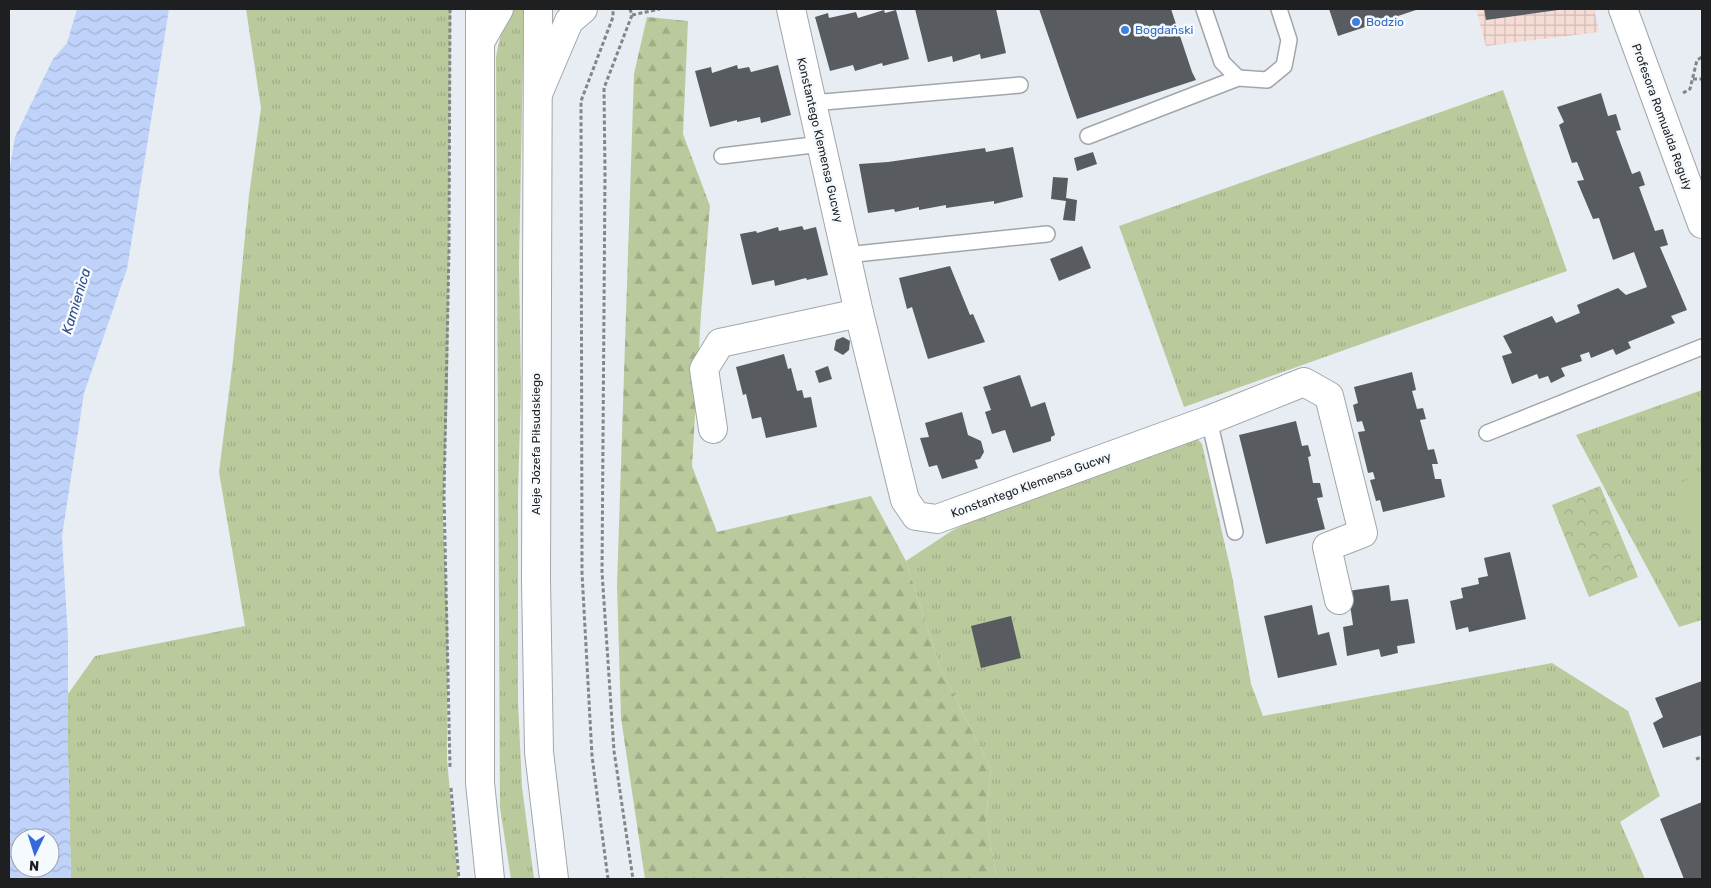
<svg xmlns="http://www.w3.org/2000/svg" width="1711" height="888" viewBox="0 0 1711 888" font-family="Rubik,sans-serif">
<defs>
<pattern id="industrial-grid" width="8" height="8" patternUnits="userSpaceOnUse" patternTransform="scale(1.25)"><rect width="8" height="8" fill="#f5dcd4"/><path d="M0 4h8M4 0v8" fill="none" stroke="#d2bcb6"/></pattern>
<pattern id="grass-tufts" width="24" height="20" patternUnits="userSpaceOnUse" patternTransform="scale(1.25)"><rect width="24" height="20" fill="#baca9c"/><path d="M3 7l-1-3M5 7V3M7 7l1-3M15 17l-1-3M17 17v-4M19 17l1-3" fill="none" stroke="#9fad86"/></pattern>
<pattern id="forest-firs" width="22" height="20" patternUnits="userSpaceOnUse" patternTransform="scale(1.25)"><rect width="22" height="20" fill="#baca9c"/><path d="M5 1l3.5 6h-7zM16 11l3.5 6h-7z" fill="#9fad86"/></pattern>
<pattern id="park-crowns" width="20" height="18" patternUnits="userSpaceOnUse" patternTransform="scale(1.25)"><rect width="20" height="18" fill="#baca9c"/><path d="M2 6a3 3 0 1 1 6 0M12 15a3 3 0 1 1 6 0" fill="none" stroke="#9fad86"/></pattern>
<pattern id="water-waves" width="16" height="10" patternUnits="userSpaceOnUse" patternTransform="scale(1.25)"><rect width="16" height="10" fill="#bed2fa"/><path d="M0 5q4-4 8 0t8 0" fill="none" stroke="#a3b4d6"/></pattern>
</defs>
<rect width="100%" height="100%" fill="#e7edf2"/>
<polygon fill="url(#industrial-grid)" points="1476,9 1594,9 1599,32 1486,46"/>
<g fill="url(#grass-tufts)">
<polygon points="246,9 451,9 448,386 443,514 448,628 447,759 458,879 71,879 68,753 68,694 95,656 245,626 219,472 233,360 249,195 261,108"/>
<path d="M513,9H524L519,265L521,389L518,495V702L522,787L534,879H511L500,808L496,57C499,42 503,21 513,9Z"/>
<polygon points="1503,90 1567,271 1184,407 1119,226"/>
<polygon points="1702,390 1702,620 1679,627 1576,435"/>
<polygon points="1194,435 1202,444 1232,576 1251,684 1263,716 1552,663 1628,711 1660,796 1620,822 1645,879 997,879 986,819 991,769 940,667 906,561 953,530 1038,491"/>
</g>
<polygon fill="url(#forest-firs)" points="647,17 688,21 683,134 710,206 701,314 692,466 717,532 871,496 906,561 940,667 991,769 986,819 997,879 645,879 621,718 617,585 634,74"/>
<polygon fill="url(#park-crowns)" points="1600,486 1638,577 1589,597 1552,505"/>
<polygon fill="#baca9c" points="1702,474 1702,562 1672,486"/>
<path fill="url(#water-waves)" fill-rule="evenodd" d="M77,9H169L127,269L84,393L62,536L68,638V753L71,879H9V172L15,137L53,59L67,43ZM20,838H50V868H20Z"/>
<g fill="#585c60">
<polygon points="915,9 996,9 1006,53 981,59 980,54 953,62 952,56 928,62"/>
<polygon points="1039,9 1171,9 1192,72 1196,80 1077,119"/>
<polygon points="1329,9 1419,9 1338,36"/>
<polygon points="1484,9 1558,9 1558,10 1486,20"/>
<polygon points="884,10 885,13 896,10 909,59 883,66 882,63 855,71 853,65 830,71 815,17 828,13 829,18 856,12 858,18"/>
<polygon points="737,65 738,69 749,67 751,72 778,65 791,115 761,123 760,117 737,122 737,120 710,127 695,71 711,67 712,73"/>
<polygon points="1601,93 1608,116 1616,114 1621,130 1616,131 1632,174 1640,171 1645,185 1639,187 1655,231 1663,229 1668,245 1660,247 1687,310 1671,316 1675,323 1628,342 1631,348 1616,355 1613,349 1591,358 1589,352 1580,355 1582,361 1561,368 1565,376 1551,383 1548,376 1539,379 1537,374 1512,384 1502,356 1512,353 1503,336 1552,316 1556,323 1580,313 1577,305 1618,288 1626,295 1647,287 1634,252 1613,260 1599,218 1593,219 1577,181 1584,180 1577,162 1572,163 1559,125 1564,122 1557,107"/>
<polygon points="1013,147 1023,197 994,204 994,201 946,208 946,205 919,210 919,207 895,212 894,209 868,213 859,164 888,162 985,148 986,152"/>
<polygon points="1093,152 1097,164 1077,171 1074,158"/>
<polygon points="1053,177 1068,178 1066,198 1077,200 1075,221 1063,220 1066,201 1051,199"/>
<polygon points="802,226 804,230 816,227 828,275 807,280 806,278 775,286 774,280 752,285 740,234 756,231 757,233 778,227 779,231"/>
<polygon points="1082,246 1091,268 1059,281 1050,259"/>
<polygon points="950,266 970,315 973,314 985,342 928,359 912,307 907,309 899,278"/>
<polygon points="843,337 850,341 849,350 843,355 834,350 836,340"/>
<polygon points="784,354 788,369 791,368 797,391 802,390 804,398 811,397 817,427 766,438 761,417 752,419 746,394 743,395 736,367"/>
<polygon points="828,366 832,379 819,383 815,371"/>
<polygon points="1412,372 1416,390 1412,391 1417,409 1423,408 1426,419 1420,420 1428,450 1434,449 1438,464 1432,464 1435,479 1441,479 1445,497 1383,512 1380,500 1376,501 1370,480 1375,479 1373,472 1368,473 1358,432 1365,431 1362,421 1357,422 1353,405 1358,403 1354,387"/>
<polygon points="1020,375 1031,407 1045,402 1055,435 1051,437 1051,441 1013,453 1005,430 992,434 985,412 991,410 983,387"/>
<polygon points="962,412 968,435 981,441 984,452 980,459 975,460 978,468 942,479 937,465 929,467 920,438 929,437 925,423"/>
<polygon points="1296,421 1302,446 1308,445 1311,456 1308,457 1313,483 1320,483 1323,497 1317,498 1325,529 1266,544 1239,435"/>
<polygon points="1510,552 1526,619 1469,632 1468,627 1456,630 1450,601 1463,598 1461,588 1479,584 1478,578 1488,576 1484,558"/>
<polygon points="1389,585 1391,601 1408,599 1415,643 1397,646 1398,653 1381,657 1379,649 1347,656 1343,627 1353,625 1348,591"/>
<polygon points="1312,605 1318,635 1329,632 1337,665 1278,678 1264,616"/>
<polygon points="1011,616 1021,658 981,668 971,626"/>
<polygon points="1702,681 1702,735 1663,748 1653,723 1663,717 1655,698"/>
<polygon points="1702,802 1702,879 1684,879 1660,819"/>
</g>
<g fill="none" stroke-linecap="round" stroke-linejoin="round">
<defs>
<g id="service">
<polyline points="1204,9 1222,62 1238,78 1267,80 1284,66 1289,40 1279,9"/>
<polyline points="812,103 1020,85"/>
<polyline points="1088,136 1238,78"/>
<polyline points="722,156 821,144"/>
<polyline points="846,255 1047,234"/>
<polyline points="1209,420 1235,532"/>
<polyline points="1487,433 1702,347"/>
</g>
<g id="minor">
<polyline points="791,9 859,313 905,500 916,516 937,519 1209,420 1304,382 1329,396 1363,533 1327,547 1339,600"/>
<polyline points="1623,9 1702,224"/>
<polyline points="480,42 499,9"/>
<polyline points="538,94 569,21 583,9"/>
<polyline points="713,429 704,369 720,343 859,313"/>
</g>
<g id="primary">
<polyline points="480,9 480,783 490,879"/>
<polyline points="538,9 536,581 539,752 554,879"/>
</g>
</defs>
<use href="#service" stroke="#a1a6ab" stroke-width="18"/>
<use href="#minor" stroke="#a1a6ab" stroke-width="30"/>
<use href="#primary" stroke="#a1a6ab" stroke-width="30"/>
<g stroke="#828689" stroke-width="3" stroke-dasharray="4 2.5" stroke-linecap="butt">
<polyline points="450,9 449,250 444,495 450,767"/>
<polyline points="630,9 632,15 604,88 605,174 602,572 614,751 633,879"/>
<polyline points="632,15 660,9"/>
<polyline points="1693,79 1702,79"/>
<polyline points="1683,93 1690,89 1697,60 1702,57"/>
<polyline points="1696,759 1702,757"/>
<polyline points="451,788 459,879"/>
<polyline points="608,879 592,756 582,573 581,101 613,17 613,9"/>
</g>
<use href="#service" stroke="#fff" stroke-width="15"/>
<use href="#minor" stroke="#fff" stroke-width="28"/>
<use href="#primary" stroke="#fff" stroke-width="28"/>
</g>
<g fill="#3f7fe0" stroke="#f5faff" stroke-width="2">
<circle cx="1356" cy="22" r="5"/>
<circle cx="1125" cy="30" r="5"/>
</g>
<g text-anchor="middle" stroke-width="5" stroke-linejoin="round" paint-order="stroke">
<g font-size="12" fill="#366cbe" stroke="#f5faff" text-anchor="start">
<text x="1366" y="26">Bodzio</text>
<text x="1135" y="34">Bogdański</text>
</g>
<g font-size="12" fill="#1d1f20" stroke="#f5faff">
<text transform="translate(1662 117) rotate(70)" y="4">Profesora Romualda Reguły</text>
<text transform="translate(820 140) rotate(77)" y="4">Konstantego Klemensa Gucwy</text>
<text transform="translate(536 444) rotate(-90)" y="4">Aleje Józefa Piłsudskiego</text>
<text transform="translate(1031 485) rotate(-20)" y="4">Konstantego Klemensa Gucwy</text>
</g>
<g font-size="14" font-style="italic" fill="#304b87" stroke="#f5faff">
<text transform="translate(76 301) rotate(-73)" y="5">Kamienica</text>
</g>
</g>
<rect width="1711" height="888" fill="none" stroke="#1d1f20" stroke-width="20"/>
<g transform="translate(35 853) rotate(184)"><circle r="24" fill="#f5faff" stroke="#9fa2a6"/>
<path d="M0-4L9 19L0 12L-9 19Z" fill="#366ad9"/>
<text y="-8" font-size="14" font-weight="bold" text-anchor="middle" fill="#1d1f20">N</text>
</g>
</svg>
